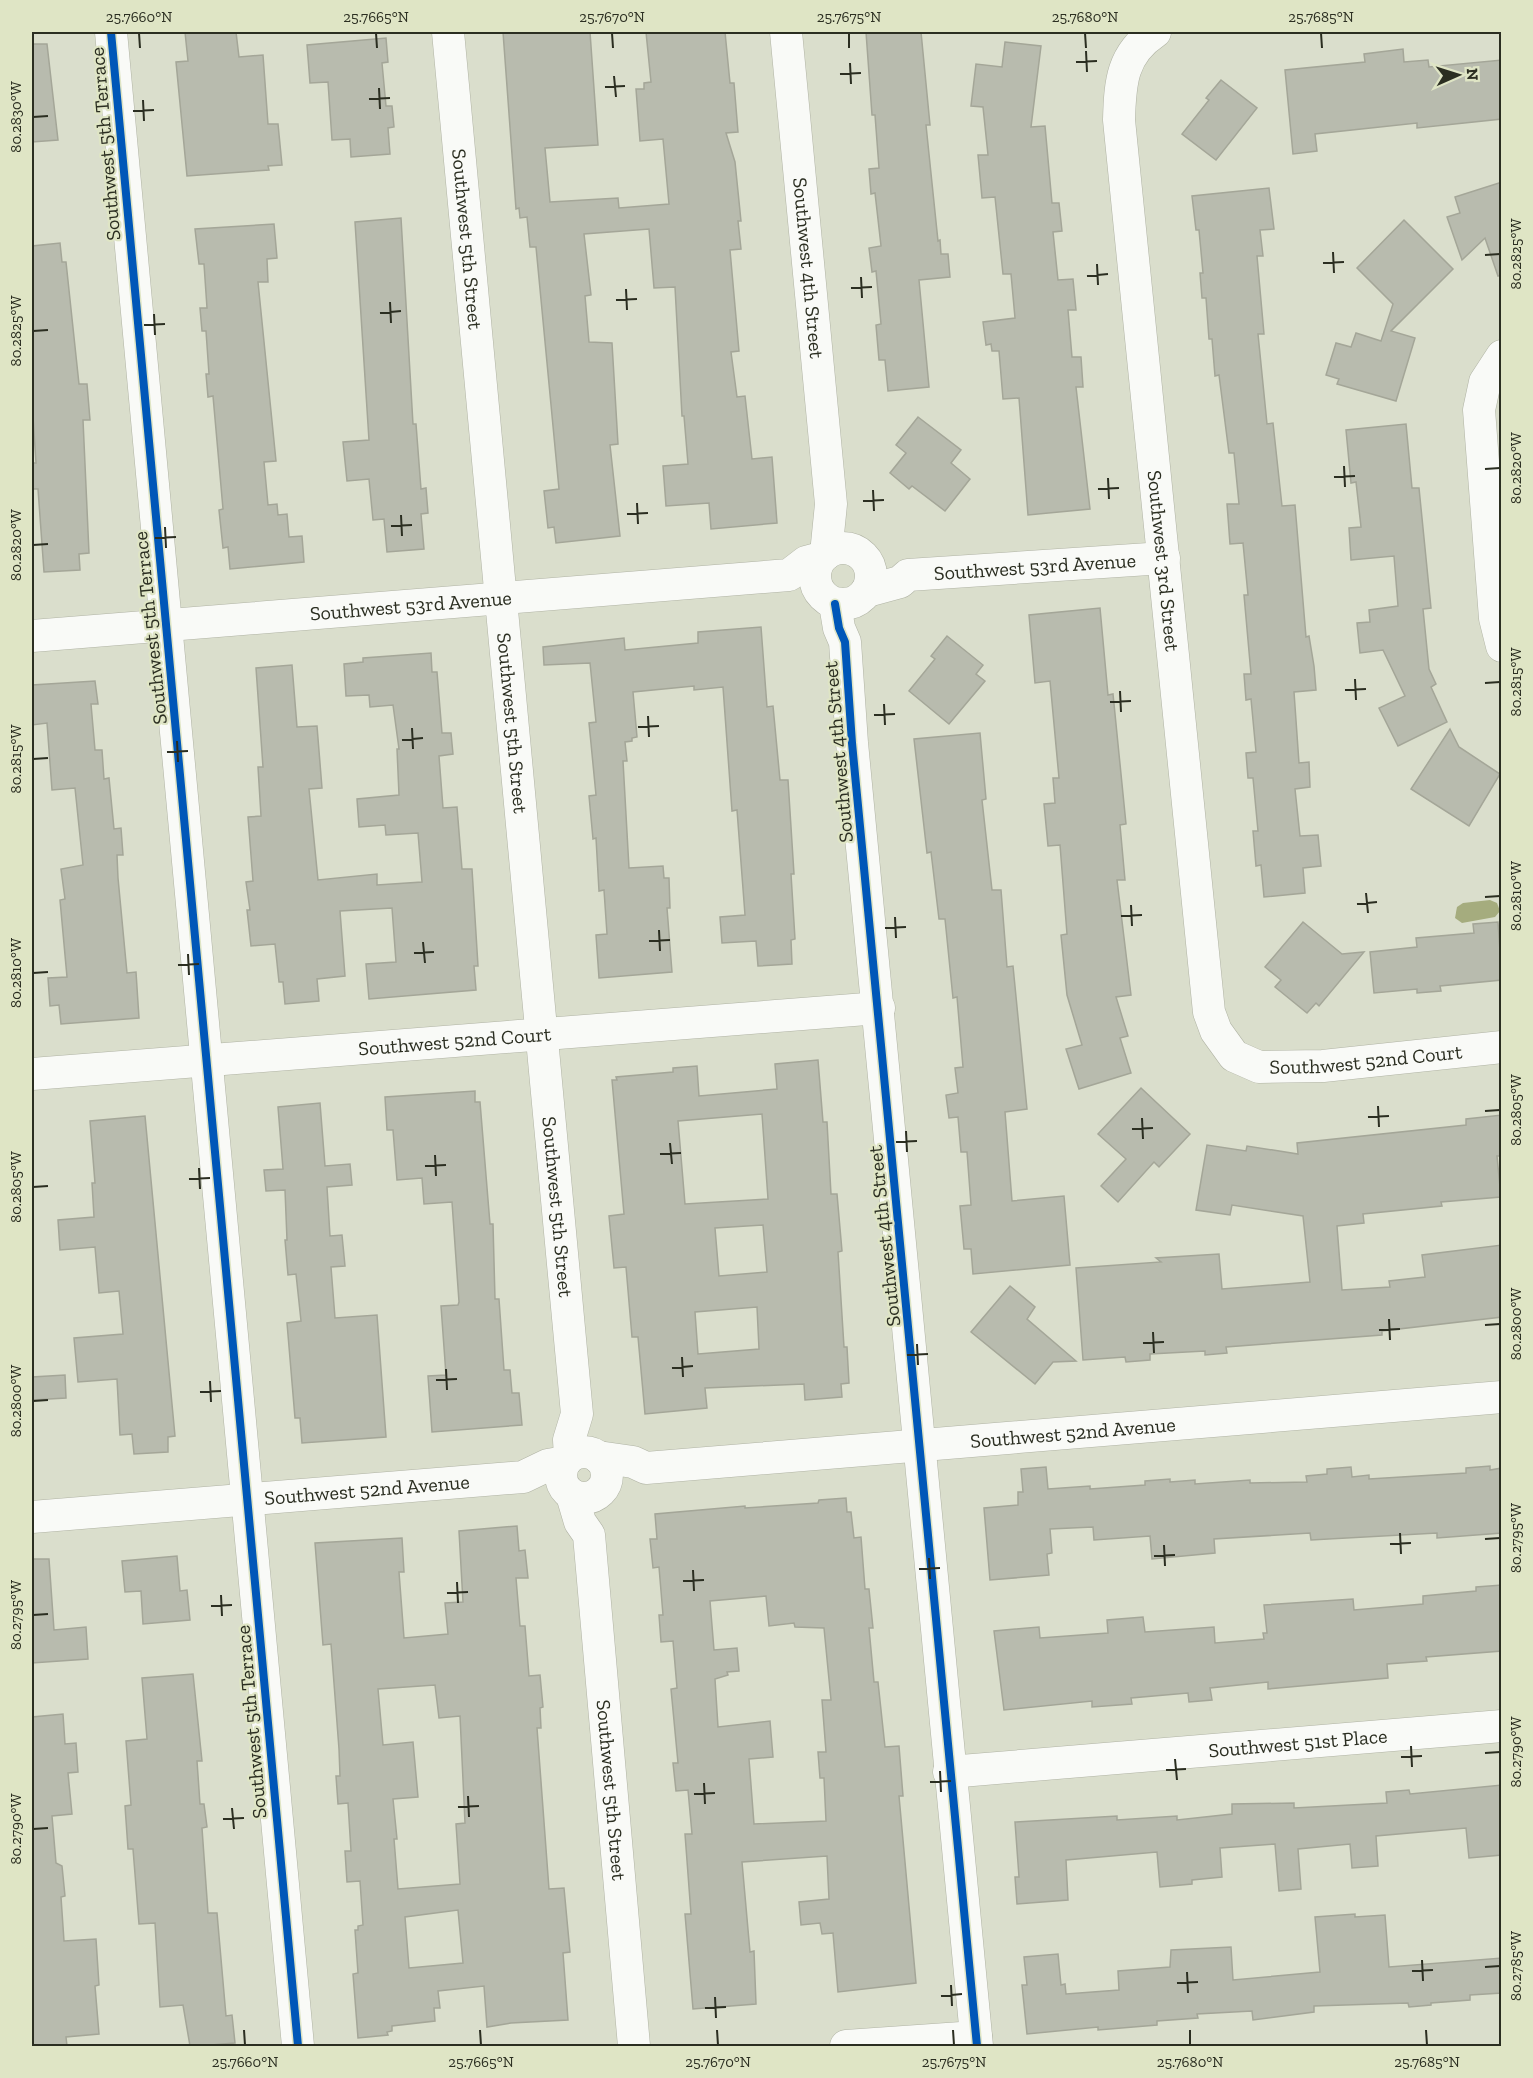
<svg xmlns="http://www.w3.org/2000/svg" width="1533" height="2078" viewBox="0 0 1533 2078" font-family="'Zilla Slab',serif">
<rect width="100%" height="100%" fill="#dadecc"/>
<polygon fill="#a5ac7e" points="1490,900 1497,903 1500,911 1495,917 1462,923 1455,918 1457,907 1463,903"/>
<g fill="#b8bbae" stroke="#a4a698" stroke-width="1.5" fill-rule="evenodd">
<polygon points="185,32 236,32 239,57 263,55 268,124 278,124 282,165 268,166 269,170 187,176 176,62 188,61"/>
<polygon points="503,32 590,32 598,145 545,148 550,202 618,198 619,208 669,204 663,139 640,141 636,89 644,89 644,83 651,82 646,32 725,32 730,83 734,83 738,132 726,133 735,162 741,221 738,221 741,249 730,250 739,351 731,352 737,397 745,396 752,459 772,457 777,523 711,529 709,503 666,506 663,466 688,464 684,416 682,416 675,287 654,288 649,229 584,234 591,295 585,296 589,342 612,343 618,444 610,445 620,536 556,543 554,527 548,528 544,491 559,489 536,247 530,247 527,217 520,218 519,208 516,209"/>
<polygon points="866,32 921,32 930,125 926,125 938,241 940,240 941,254 948,254 950,277 919,280 929,387 888,391 885,360 879,360 876,325 881,324 876,271 872,272 869,248 881,246 875,193 871,194 869,169 879,168 875,115 872,115"/>
<polygon points="386,38 388,62 382,63 386,106 392,106 394,127 388,128 390,154 351,157 350,139 332,140 328,82 310,83 307,45"/>
<polygon points="1005,42 1041,46 1031,127 1045,126 1052,203 1059,203 1062,231 1053,232 1058,280 1073,279 1076,310 1068,310 1072,357 1081,357 1083,387 1076,387 1090,509 1028,515 1019,398 1003,399 999,351 992,351 991,344 986,345 983,322 1015,318 1011,274 1003,274 995,197 982,198 978,155 988,155 983,107 971,106 976,64 1002,67"/>
<polygon points="32,44 47,44 58,140 32,142"/>
<polygon points="1403,49 1404,62 1428,60 1429,67 1502,60 1502,119 1417,128 1417,123 1315,134 1317,151 1293,154 1285,70 1365,62 1364,54"/>
<polygon points="1221,80 1257,108 1216,160 1182,134 1209,100 1206,98"/>
<polygon points="1502,182 1502,275 1498,276 1485,238 1462,260 1447,217 1460,213 1455,197"/>
<polygon points="1269,188 1274,229 1260,230 1263,256 1257,256 1264,334 1258,334 1267,424 1273,423 1282,506 1295,505 1306,637 1309,636 1314,666 1316,690 1294,692 1299,763 1309,762 1310,787 1295,789 1300,836 1318,835 1321,866 1303,868 1305,893 1264,897 1261,865 1256,866 1253,831 1258,831 1253,778 1248,778 1246,753 1256,752 1251,699 1246,700 1244,674 1251,674 1244,595 1248,595 1243,543 1230,544 1227,504 1239,504 1234,453 1229,453 1219,375 1215,376 1212,339 1209,339 1206,298 1202,298 1200,273 1203,273 1199,230 1196,230 1192,196"/>
<polygon points="401,218 413,424 416,424 421,489 426,488 428,513 421,514 424,549 387,552 384,519 373,520 369,479 347,481 343,442 369,440 355,222"/>
<polygon points="1404,220 1453,269 1391,331 1415,338 1396,401 1337,384 1339,379 1326,375 1336,343 1351,347 1356,333 1381,341 1393,304 1357,268"/>
<polygon points="274,224 277,258 267,259 268,282 258,282 276,461 264,462 268,505 277,504 278,515 287,514 289,537 302,536 304,562 230,569 228,547 223,548 219,510 223,509 213,396 208,397 206,374 209,374 206,331 202,331 200,308 207,308 204,264 199,264 195,229"/>
<polygon points="60,243 62,262 66,262 79,384 87,384 90,420 83,420 89,553 79,554 80,570 44,572 38,489 32,489 32,463 36,463 32,402 32,246"/>
<polygon points="918,417 961,450 951,463 970,479 945,511 912,486 909,489 890,473 906,453 896,445"/>
<polygon points="1406,424 1412,488 1419,488 1431,608 1423,609 1429,669 1436,684 1431,687 1447,722 1398,746 1379,708 1405,696 1383,650 1360,653 1357,623 1370,622 1369,610 1398,606 1394,556 1351,560 1349,528 1361,527 1356,482 1351,483 1346,430"/>
<polygon points="1100,608 1108,695 1113,694 1126,824 1120,825 1125,880 1117,880 1131,995 1116,997 1128,1036 1120,1038 1131,1073 1079,1089 1066,1049 1082,1045 1067,995 1061,935 1067,934 1060,845 1048,846 1044,804 1055,803 1053,778 1059,778 1050,681 1035,683 1029,615"/>
<polygon points="761,627 767,707 773,706 780,780 788,780 794,874 791,874 795,939 791,940 792,964 758,966 756,941 722,943 720,917 745,915 737,810 732,811 723,687 694,690 694,686 633,692 637,737 632,738 632,741 625,742 627,761 623,761 629,868 663,866 664,878 669,878 670,908 667,908 672,972 599,978 596,935 607,934 604,890 599,891 596,838 593,839 589,796 596,795 589,723 596,722 590,663 544,665 543,647 624,638 625,650 698,643 698,632"/>
<polygon points="947,636 983,665 976,674 985,681 949,724 909,691 935,659 931,656"/>
<polygon points="431,653 432,672 437,672 442,733 451,733 453,754 439,756 443,808 457,807 462,869 472,869 478,966 474,966 476,990 369,999 366,964 396,962 392,908 340,911 345,976 317,979 319,1001 285,1004 283,982 279,982 275,944 251,946 247,910 250,910 246,882 253,881 248,817 261,816 258,767 263,767 256,668 292,665 297,727 317,726 322,788 309,789 318,880 377,874 377,885 422,882 418,833 386,835 385,825 359,827 357,799 399,795 397,749 399,749 393,705 370,707 369,695 346,696 344,664 363,662 363,658"/>
<polygon points="95,681 98,704 91,704 95,750 102,750 104,779 109,778 114,829 121,828 123,855 117,855 118,878 127,973 136,972 139,1018 61,1024 59,1005 50,1006 48,978 67,977 60,900 65,899 61,869 83,865 75,788 52,790 47,723 32,725 32,685"/>
<polygon points="1450,729 1459,747 1500,774 1469,826 1411,789"/>
<polygon points="980,733 986,799 982,800 992,890 1001,890 1007,967 1013,966 1027,1109 1005,1112 1012,1201 1064,1196 1070,1265 973,1274 971,1249 964,1249 960,1206 971,1205 967,1152 961,1152 958,1117 949,1118 946,1095 958,1093 955,1068 963,1067 957,997 953,998 945,919 939,919 931,852 927,853 914,739"/>
<polygon points="1303,922 1342,954 1364,952 1319,1006 1316,1003 1307,1013 1275,987 1281,980 1265,967"/>
<polygon points="1498,922 1502,980 1440,986 1441,991 1417,993 1417,989 1374,993 1370,952 1417,947 1416,938 1474,933 1473,924"/>
<path d="M818,1060L823,1122H827L831,1194H837L842,1251L838,1252L844,1347H847L849,1383L841,1384L842,1397L805,1400L804,1384L705,1388L707,1408L645,1414L638,1337H632L626,1267L614,1268L609,1216L624,1214L612,1080H617L616,1077L673,1072V1068L697,1066L699,1096L777,1089L775,1064ZM762,1114L768,1199L685,1204L678,1121ZM763,1225L767,1272L719,1276L715,1228ZM757,1307L759,1349L698,1354L695,1312Z"/>
<polygon points="1141,1088 1190,1134 1159,1167 1154,1162 1118,1202 1101,1186 1126,1159 1098,1134"/>
<polygon points="475,1091 475,1102 480,1102 490,1224 493,1224 495,1299 499,1299 504,1370 510,1370 512,1393 519,1393 522,1425 432,1432 428,1376 446,1375 441,1306 458,1305 459,1302 452,1202 424,1204 422,1178 397,1180 393,1130 387,1130 385,1097"/>
<polygon points="320,1103 325,1166 350,1164 352,1185 327,1187 330,1236 342,1235 345,1266 331,1267 335,1318 377,1315 386,1437 302,1443 300,1418 295,1418 287,1323 301,1321 296,1274 288,1275 285,1240 287,1240 285,1190 266,1191 264,1170 283,1169 278,1107"/>
<polygon points="1502,1115 1502,1156 1497,1156 1501,1197 1441,1202 1442,1206 1363,1214 1364,1223 1337,1226 1342,1290 1390,1287 1389,1281 1425,1277 1422,1255 1502,1245 1502,1317 1382,1331 1382,1335 1226,1347 1227,1353 1205,1355 1205,1351 1150,1354 1150,1360 1126,1362 1125,1357 1083,1360 1076,1268 1161,1262 1156,1258 1219,1254 1222,1289 1310,1282 1303,1216 1232,1205 1230,1215 1196,1210 1207,1145 1246,1151 1247,1146 1298,1154 1297,1143 1466,1125 1466,1119"/>
<polygon points="145,1116 175,1436 168,1437 168,1452 134,1454 132,1434 120,1435 117,1379 78,1382 74,1338 123,1334 119,1291 99,1293 95,1247 60,1250 58,1220 94,1217 92,1183 95,1183 90,1121"/>
<polygon points="1010,1286 1035,1307 1027,1319 1076,1361 1053,1362 1035,1384 971,1332"/>
<polygon points="65,1375 66,1398 32,1400 32,1377"/>
<polygon points="1490,1466 1490,1470 1502,1468 1502,1533 1437,1538 1437,1533 1311,1540 1310,1533 1214,1539 1215,1553 1152,1559 1150,1536 1094,1540 1093,1527 1050,1529 1052,1553 1047,1554 1049,1575 990,1580 984,1508 1018,1505 1018,1492 1023,1492 1021,1469 1046,1467 1048,1489 1090,1486 1090,1489 1145,1485 1145,1481 1170,1479 1170,1482 1195,1480 1195,1484 1250,1480 1250,1483 1307,1482 1306,1476 1327,1474 1327,1469 1351,1467 1352,1477 1369,1475 1369,1479 1466,1473 1466,1468"/>
<path d="M846,1498L847,1512H851L854,1538L861,1537L865,1589H869L873,1628H869L874,1682H878L885,1747L899,1746L903,1796H899L916,1983L838,1992L833,1933L822,1934L820,1923L801,1925L799,1902L829,1899L827,1856L742,1862L750,1952L754,1951L756,2004L693,2009L685,1914H691L685,1834H692L688,1790L676,1791L673,1763H678L671,1689L677,1688L673,1641L661,1642L659,1615H663L659,1567L653,1568L650,1539H657L655,1514L745,1506V1508L818,1503L819,1500ZM766,1596L769,1626L794,1623L795,1627L824,1628L831,1700H822L826,1752H818L820,1778H824L826,1821L754,1824L749,1759L773,1757L770,1721L718,1727L715,1679L728,1675L727,1672L739,1671L737,1648L714,1650L710,1601Z"/>
<path d="M517,1526L519,1551L525,1550L528,1578H516L520,1626H525L529,1676L540,1675L543,1707L540,1708L541,1728H537L549,1889L564,1888L570,1952L563,1953L568,2020L511,2023L487,2027L484,1986L438,1991L440,2008H434L435,2021L392,2026V2031L387,2032L388,2035L358,2038L353,1974L358,1973L355,1930H358V1926L363,1925L360,1881L347,1882L345,1851H351L348,1803L338,1804L336,1776H340L339,1749L331,1644L323,1645L315,1543L402,1538L404,1572H399L404,1638L448,1634L445,1603L463,1602L459,1531ZM435,1685L439,1718L460,1716L465,1823L456,1824L460,1884L398,1889L394,1839H397L393,1799L418,1797L413,1742L383,1745L378,1689ZM458,1910L463,1963L409,1968L405,1917Z"/>
<polygon points="177,1556 180,1591 187,1590 190,1620 143,1624 141,1591 125,1592 122,1561"/>
<polygon points="32,1559 49,1559 54,1630 86,1627 88,1659 32,1663"/>
<polygon points="1502,1585 1502,1651 1426,1657 1427,1661 1387,1664 1388,1678 1268,1689 1268,1682 1210,1688 1212,1700 1189,1702 1188,1693 1131,1698 1132,1704 1092,1707 1092,1701 1004,1710 994,1631 1039,1627 1040,1638 1108,1633 1107,1620 1143,1617 1145,1632 1214,1627 1215,1643 1264,1639 1263,1633 1267,1633 1264,1605 1353,1599 1354,1610 1423,1604 1423,1596 1476,1591 1476,1587"/>
<polygon points="193,1674 202,1761 197,1761 200,1804 204,1804 207,1827 202,1828 208,1913 217,1913 226,2016 232,2015 235,2043 199,2046 190,2046 183,2005 160,2007 155,1923 139,1924 133,1849 128,1849 125,1806 131,1805 126,1741 147,1739 142,1678"/>
<polygon points="63,1714 65,1744 76,1743 78,1772 68,1773 72,1814 52,1816 56,1863 62,1866 65,1896 61,1897 64,1941 96,1939 99,1985 95,1986 99,2034 66,2037 67,2046 32,2046 32,1717"/>
<polygon points="1502,1785 1502,1855 1469,1858 1466,1828 1376,1836 1378,1866 1352,1868 1350,1844 1298,1849 1301,1889 1279,1891 1275,1844 1220,1848 1222,1877 1192,1880 1192,1884 1160,1887 1157,1852 1066,1860 1068,1900 1017,1904 1015,1877 1019,1877 1015,1822 1117,1816 1117,1820 1177,1816 1177,1820 1232,1814 1232,1804 1294,1803 1294,1808 1387,1803 1386,1792 1409,1790 1410,1794"/>
<polygon points="1355,1914 1355,1917 1385,1915 1389,1967 1502,1958 1502,1993 1470,1995 1470,2000 1431,2003 1431,2005 1409,2007 1408,2003 1314,2006 1314,2012 1253,2020 1252,2011 1197,2014 1198,2018 1157,2021 1157,2025 1098,2030 1098,2027 1027,2034 1022,1985 1027,1985 1024,1957 1058,1954 1061,1985 1065,1984 1066,1994 1119,1990 1118,1971 1170,1967 1171,1950 1231,1947 1233,1980 1320,1972 1315,1917"/>
</g>
<g fill="none" stroke-linecap="round" stroke-linejoin="round">
<defs>
<g id="street">
<polyline points="111,32 298,2046"/>
<path id="s1" d="M448,32L577,1414L569,1440L570,1456"/>
<path id="s2" d="M786,32L831,504L826,554"/>
<path id="s3" d="M1155,32C1122,54 1120,82 1119,120L1209,1012L1216,1031L1234,1056L1259,1067L1323,1066L1502,1047"/>
<polyline points="1502,356 1485,382 1479,410 1495,618 1502,646"/>
<circle cx="843" cy="576" r="28"/>
<path id="s4" d="M867,591L900,582L908,575L1164,558"/>
<polyline points="835,604 839,628 845,642 852,743 977,2046"/>
<path id="s5" d="M32,636L789,575L806,562L821,558"/>
<path id="s6" d="M32,1074L879,1008"/>
<circle cx="584" cy="1475" r="23"/>
<path id="s7" d="M598,1457L633,1462L646,1468L1502,1397"/>
<path id="s8" d="M572,1495L580,1522L589,1535L634,2046"/>
<path id="s9" d="M32,1517L523,1477L548,1465L565,1462"/>
<path id="s10" d="M949,1772L1502,1726"/>
<polyline points="846,2046 976,2037"/>
</g>
</defs>
<use href="#street" stroke="#b0b3a4" stroke-width="33"/>
<use href="#street" stroke="#f9faf7" stroke-width="32"/>
<defs>
<g id="cycleway">
<polyline points="111,32 298,2046"/>
<polyline points="835,604 839,628 845,642 852,743 977,2046"/>
</g>
</defs>
<use href="#cycleway" stroke="#dfe5c5" stroke-width="11"/>
<use href="#cycleway" stroke="#0057b8" stroke-width="8"/>
</g>
<path fill="none" stroke="#2b2e21" stroke-width="2" d="M139,33L140,48M376,33L377,48M612,33L613,48M849,33V48M1085,33L1086,48M1321,33L1322,48M1086,51L1087,72M1076,62L1097,61M850,63L851,84M840,74L861,73M614,76L616,97M605,87L625,86M379,88L380,109M369,99L390,98M143,100L144,121M133,111L154,110M33,117L48,116M1333,252L1334,273M1485,255L1500,254M1323,263L1344,262M1097,264L1098,285M1087,276L1108,274M861,277L862,298M851,288L872,287M626,289L627,310M616,300L637,299M390,302L391,323M380,313L401,311M154,314L155,335M144,325L165,324M33,331L48,330M1344,466L1345,487M1485,469L1500,468M1334,477L1355,476M1108,478L1109,499M1098,489L1119,488M873,490L874,511M863,501L884,500M637,503L638,524M627,514L648,513M401,515L402,536M391,526L412,525M165,527L166,548M155,538L176,537M33,545L48,544M1355,679L1356,700M1485,683L1500,682M1345,690L1366,689M1120,691L1121,712M1110,702L1131,701M884,704L885,725M874,715L895,714M648,716L649,737M638,727L659,726M412,728L413,749M402,740L423,738M177,741L178,762M167,752L188,751M33,759L48,758M1366,893L1368,913M1485,897L1500,896M1357,904L1377,902M1131,905L1132,926M1121,916L1142,915M895,917L896,938M885,928L906,927M659,930L660,951M649,941L670,940M423,942L425,963M414,953L434,952M188,954L189,975M178,965L199,964M33,973L48,972M1378,1106L1379,1127M1485,1111L1500,1110M1368,1117L1389,1116M1142,1118L1143,1139M1132,1129L1153,1128M906,1131L907,1152M896,1142L917,1141M670,1143L672,1164M660,1154L681,1153M435,1155L436,1176M425,1166L446,1165M199,1168L200,1189M189,1179L210,1178M33,1187L48,1186M1389,1319L1390,1340M1485,1325L1500,1324M1379,1330L1400,1329M1153,1332L1154,1353M1143,1343L1164,1342M917,1344L918,1365M907,1355L928,1354M682,1357L683,1377M672,1368L693,1366M446,1369L447,1390M436,1380L457,1379M210,1381L211,1402M200,1392L221,1391M33,1401L48,1400M1400,1533L1401,1554M1485,1539L1500,1538M1390,1544L1411,1543M1164,1545L1165,1566M1154,1556L1175,1555M929,1558L930,1579M919,1569L940,1568M693,1570L694,1591M683,1581L704,1580M457,1582L458,1603M447,1593L468,1592M221,1595L222,1616M211,1606L232,1605M33,1615L48,1614M1411,1746L1412,1767M1485,1753L1500,1752M1401,1757L1422,1756M1175,1759L1177,1780M1166,1770L1186,1769M940,1771L941,1792M930,1782L951,1781M704,1783L705,1804M694,1794L715,1793M468,1796L469,1817M458,1807L479,1806M232,1808L234,1829M223,1819L244,1818M33,1829L48,1828M1422,1960L1423,1981M1485,1967L1500,1966M1412,1971L1433,1970M1187,1972L1188,1993M1177,1983L1198,1982M951,1985L952,2006M941,1996L962,1994M715,1997L716,2018M705,2008L726,2007M244,2030L245,2045M480,2030L481,2045M717,2030L718,2045M953,2030L954,2045M1190,2030V2045M1426,2030L1427,2045"/>
<g text-anchor="middle" stroke-width="4.5" stroke-linejoin="round" paint-order="stroke">
<g font-size="20" fill="#2b2e21" stroke="#dfe5c5">
<text transform="translate(105 144) rotate(-95)" y="7">Southwest 5th Terrace</text>
<text dy="7" stroke="none"><textPath href="#s1" startOffset="208">Southwest 5th Street</textPath></text>
<text dy="7" stroke="none"><textPath href="#s2" startOffset="237">Southwest 4th Street</textPath></text>
<text dy="7" stroke="none"><textPath href="#s3" startOffset="543">Southwest 3rd Street</textPath></text>
<text dy="7" stroke="none"><textPath href="#s4" startOffset="172">Southwest 53rd Avenue</textPath></text>
<text dy="7" stroke="none"><textPath href="#s5" startOffset="380">Southwest 53rd Avenue</textPath></text>
<text transform="translate(150 628) rotate(-96)" y="7">Southwest 5th Terrace</text>
<text dy="7" stroke="none"><textPath href="#s1" startOffset="694">Southwest 5th Street</textPath></text>
<text transform="translate(838 752) rotate(-95)" y="7">Southwest 4th Street</text>
<text dy="7" stroke="none"><textPath href="#s6" startOffset="424">Southwest 52nd Court</textPath></text>
<text dy="7" stroke="none"><textPath href="#s3" startOffset="1182">Southwest 52nd Court</textPath></text>
<text dy="7" stroke="none"><textPath href="#s1" startOffset="1180">Southwest 5th Street</textPath></text>
<text transform="translate(884 1236) rotate(-96)" y="7">Southwest 4th Street</text>
<text dy="7" stroke="none"><textPath href="#s7" startOffset="478">Southwest 52nd Avenue</textPath></text>
<text dy="7" stroke="none"><textPath href="#s9" startOffset="336">Southwest 52nd Avenue</textPath></text>
<text transform="translate(251 1722) rotate(-95)" y="7">Southwest 5th Terrace</text>
<text dy="7" stroke="none"><textPath href="#s10" startOffset="350">Southwest 51st Place</textPath></text>
<text dy="7" stroke="none"><textPath href="#s8" startOffset="300">Southwest 5th Street</textPath></text>
</g>
</g>
<rect width="1533" height="2078" fill="none" stroke="#dfe5c5" stroke-width="66"/>
<g transform="translate(1458 75) rotate(87)" stroke="#dfe5c5" stroke-width="4.5" paint-order="stroke">
<path d="M0-4.5L10 22L0 15L-10 22Z" fill="#2b2e21"/>
<text y="-9" font-size="16" font-weight="bold" text-anchor="middle" fill="#2b2e21">N</text>
</g>
<rect x="33" y="33" width="1467" height="2012" fill="none" stroke="#2b2e21" stroke-width="2"/>
<g font-size="15" text-anchor="middle" fill="#2b2e21">
<text x="139" y="22">25.7660°N</text>
<text x="376" y="22">25.7665°N</text>
<text x="612" y="22">25.7670°N</text>
<text x="849" y="22">25.7675°N</text>
<text x="1085" y="22">25.7680°N</text>
<text x="1321" y="22">25.7685°N</text>
<text transform="translate(16 117) rotate(-90)" y="5">80.2830°W</text>
<text transform="translate(1516 254) rotate(-90)" y="5">80.2825°W</text>
<text transform="translate(16 331) rotate(-90)" y="5">80.2825°W</text>
<text transform="translate(1516 468) rotate(-90)" y="5">80.2820°W</text>
<text transform="translate(16 545) rotate(-90)" y="5">80.2820°W</text>
<text transform="translate(1516 682) rotate(-90)" y="5">80.2815°W</text>
<text transform="translate(16 759) rotate(-90)" y="5">80.2815°W</text>
<text transform="translate(1516 896) rotate(-90)" y="5">80.2810°W</text>
<text transform="translate(16 973) rotate(-90)" y="5">80.2810°W</text>
<text transform="translate(1516 1110) rotate(-90)" y="5">80.2805°W</text>
<text transform="translate(16 1187) rotate(-90)" y="5">80.2805°W</text>
<text transform="translate(1516 1324) rotate(-90)" y="5">80.2800°W</text>
<text transform="translate(16 1401) rotate(-90)" y="5">80.2800°W</text>
<text transform="translate(1516 1538) rotate(-90)" y="5">80.2795°W</text>
<text transform="translate(16 1615) rotate(-90)" y="5">80.2795°W</text>
<text transform="translate(1516 1752) rotate(-90)" y="5">80.2790°W</text>
<text transform="translate(16 1829) rotate(-90)" y="5">80.2790°W</text>
<text transform="translate(1516 1966) rotate(-90)" y="5">80.2785°W</text>
<text x="245" y="2067">25.7660°N</text>
<text x="481" y="2067">25.7665°N</text>
<text x="718" y="2067">25.7670°N</text>
<text x="954" y="2067">25.7675°N</text>
<text x="1190" y="2067">25.7680°N</text>
<text x="1427" y="2067">25.7685°N</text>
</g>
</svg>
